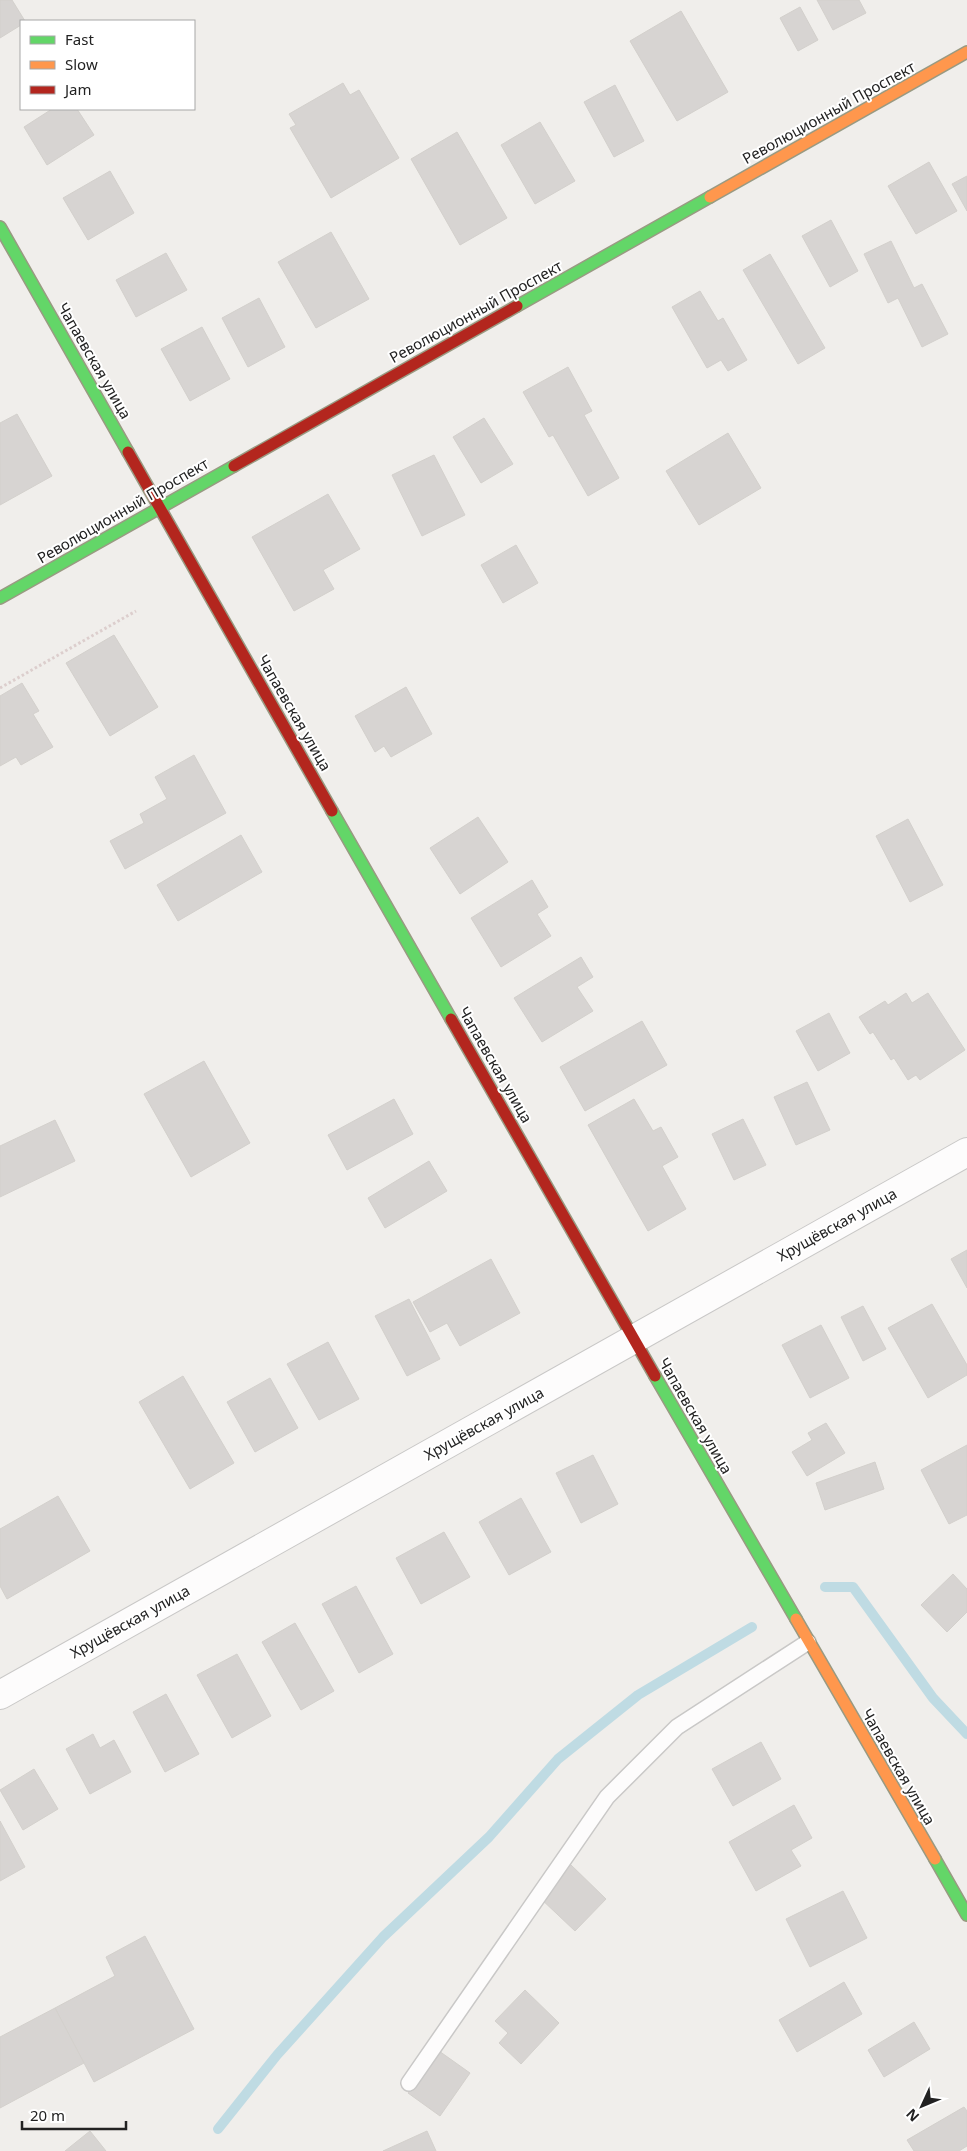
<svg xmlns="http://www.w3.org/2000/svg" width="967" height="2151" viewBox="0 0 967 2151" font-family="'Noto Sans',sans-serif">
<rect width="100%" height="100%" fill="#f0eeeb"/>
<g fill="none" stroke-linecap="round" stroke-linejoin="round">
<g stroke="#bfdbe3" stroke-width="10">
<polyline points="825,1587 853,1587 933,1698 967,1734"/>
<polyline points="218,2129 277,2055 383,1937 489,1837 558,1759 638,1695 752,1627"/>
</g>
</g>
<g fill="#d7d4d2" stroke="#d3d0cc">
<polygon points="0,0 12,0 25,21 21,21 21,25 0,38"/>
<polygon points="817,0 859,0 866,13 833,30"/>
<polygon points="800,7 818,40 798,51 780,18"/>
<polygon points="681,11 728,92 677,121 630,41"/>
<polygon points="343,83 350,95 359,90 399,158 331,198 290,128 296,125 289,114"/>
<polygon points="615,85 644,141 614,157 584,102"/>
<polygon points="52,109 77,109 94,135 47,165 24,127"/>
<polygon points="540,122 575,181 535,204 501,145"/>
<polygon points="457,132 507,218 460,245 411,159"/>
<polygon points="929,162 957,211 916,234 888,186"/>
<polygon points="110,171 134,213 88,240 63,198"/>
<polygon points="967,176 967,211 952,184"/>
<polygon points="831,220 858,271 830,287 802,236"/>
<polygon points="331,232 369,299 316,328 278,262"/>
<polygon points="891,241 914,288 922,284 948,334 922,347 898,298 888,303 864,254"/>
<polygon points="166,253 187,290 136,317 116,280"/>
<polygon points="770,254 825,348 798,364 743,270"/>
<polygon points="700,291 718,321 723,318 747,360 728,371 721,360 707,368 672,307"/>
<polygon points="259,298 285,347 248,367 222,318"/>
<polygon points="202,327 230,379 190,401 161,349"/>
<polygon points="568,367 592,411 584,415 619,478 588,496 553,435 549,437 523,392"/>
<polygon points="17,414 52,476 0,505 0,423"/>
<polygon points="484,418 513,464 481,483 453,437"/>
<polygon points="728,433 761,488 699,525 666,471"/>
<polygon points="434,455 465,515 422,536 392,475"/>
<polygon points="328,494 360,549 323,570 334,589 294,611 252,537"/>
<polygon points="516,545 538,583 503,603 481,565"/>
<polygon points="114,635 158,707 110,736 66,663"/>
<polygon points="22,683 39,711 33,714 53,747 21,765 16,757 0,766 0,696"/>
<polygon points="406,687 432,734 391,757 384,746 375,752 355,716"/>
<polygon points="194,755 226,813 125,869 110,841 144,823 140,814 167,799 155,777"/>
<polygon points="478,817 508,862 460,894 430,848"/>
<polygon points="908,819 943,885 910,902 876,836"/>
<polygon points="241,835 262,872 178,921 157,885"/>
<polygon points="532,880 548,907 537,914 551,936 501,967 471,918"/>
<polygon points="581,957 593,977 577,987 593,1011 542,1042 514,998"/>
<polygon points="906,993 912,1003 928,993 965,1050 920,1080 916,1075 908,1080 894,1058 891,1060 873,1032 870,1034 859,1017 885,1001 888,1005"/>
<polygon points="829,1013 850,1053 818,1071 796,1031"/>
<polygon points="642,1021 667,1065 585,1111 560,1067"/>
<polygon points="204,1061 250,1143 191,1177 144,1094"/>
<polygon points="807,1082 830,1130 796,1145 774,1097"/>
<polygon points="394,1099 413,1134 347,1170 328,1135"/>
<polygon points="634,1099 653,1131 661,1127 678,1157 662,1166 686,1209 648,1231 588,1125"/>
<polygon points="743,1119 766,1165 734,1180 712,1134"/>
<polygon points="55,1120 75,1161 0,1197 0,1146"/>
<polygon points="429,1161 447,1191 385,1228 368,1198"/>
<polygon points="967,1250 967,1288 951,1259"/>
<polygon points="491,1259 520,1313 460,1346 447,1323 430,1332 413,1302"/>
<polygon points="409,1299 440,1359 407,1376 375,1316"/>
<polygon points="932,1304 967,1365 967,1375 928,1398 888,1328"/>
<polygon points="863,1306 886,1349 863,1361 841,1317"/>
<polygon points="821,1325 849,1378 810,1398 782,1345"/>
<polygon points="328,1342 359,1399 319,1420 287,1364"/>
<polygon points="183,1376 234,1463 190,1489 139,1402"/>
<polygon points="270,1378 298,1428 255,1452 227,1402"/>
<polygon points="826,1423 845,1453 807,1476 792,1452 812,1440 808,1433"/>
<polygon points="967,1445 967,1515 949,1524 921,1470"/>
<polygon points="593,1455 618,1504 581,1523 556,1473"/>
<polygon points="875,1462 884,1489 825,1510 816,1483"/>
<polygon points="58,1496 90,1551 7,1599 0,1586 0,1529"/>
<polygon points="521,1498 551,1552 509,1575 479,1522"/>
<polygon points="444,1532 470,1577 421,1604 396,1558"/>
<polygon points="953,1574 967,1589 967,1612 947,1632 921,1605"/>
<polygon points="356,1586 393,1654 359,1673 322,1604"/>
<polygon points="295,1623 334,1691 301,1710 262,1642"/>
<polygon points="237,1654 271,1716 232,1738 197,1675"/>
<polygon points="166,1694 199,1754 165,1772 133,1712"/>
<polygon points="93,1734 100,1748 114,1740 131,1772 90,1794 66,1749"/>
<polygon points="761,1742 781,1779 733,1806 712,1769"/>
<polygon points="34,1769 58,1809 23,1830 0,1790"/>
<polygon points="794,1805 812,1838 791,1850 801,1866 756,1891 729,1842"/>
<polygon points="0,1821 25,1867 0,1881"/>
<polygon points="570,1864 606,1899 575,1931 539,1897"/>
<polygon points="843,1891 867,1938 810,1967 786,1919"/>
<polygon points="145,1936 194,2029 94,2082 55,2008 115,1976 106,1957"/>
<polygon points="844,1982 862,2014 797,2052 779,2020"/>
<polygon points="525,1990 559,2023 521,2064 499,2043 508,2033 495,2021"/>
<polygon points="55,2008 84,2063 0,2108 0,2037"/>
<polygon points="914,2022 930,2049 884,2077 868,2050"/>
<polygon points="439,2051 470,2073 440,2116 408,2093"/>
<polygon points="964,2107 967,2111 967,2146 959,2151 914,2151 907,2140"/>
<polygon points="90,2131 106,2151 65,2151"/>
<polygon points="427,2131 436,2151 383,2151"/>
</g>
<g fill="none" stroke-linecap="round" stroke-linejoin="round">
<defs>
<polyline id="lane" points="409,2083 607,1797 677,1727 808,1642"/>
<polyline id="street" points="0,1695 967,1152"/>
<g id="fast">
<polyline points="0,227 128,452"/>
<polyline points="517,306 710,197"/>
<polyline points="0,598 234,466"/>
<polyline points="332,811 451,1019"/>
<polyline points="655,1376 796,1619"/>
<polyline points="935,1859 967,1915"/>
</g>
<g id="slow">
<polyline points="710,197 967,52"/>
<polyline points="796,1619 935,1859"/>
</g>
<g id="jam">
<polyline points="128,452 332,811"/>
<polyline points="234,466 517,306"/>
<polyline points="451,1019 655,1376"/>
</g>
</defs>
<use href="#lane" stroke="#c9c8c7" stroke-width="18"/>
<use href="#street" stroke="#c9c8c7" stroke-width="30"/>
<use href="#fast" stroke="#999a82" stroke-width="14"/>
<use href="#slow" stroke="#999a82" stroke-width="14"/>
<use href="#jam" stroke="#999a82" stroke-width="14"/>
<polyline stroke="#dccecd" stroke-width="3" stroke-dasharray="2.5 2.5" stroke-linecap="butt" points="0,688 136,611"/>
<use href="#lane" stroke="#fdfcfc" stroke-width="15"/>
<use href="#street" stroke="#fdfcfc" stroke-width="28"/>
<use href="#fast" stroke="#63d668" stroke-width="11"/>
<use href="#slow" stroke="#ff974d" stroke-width="11"/>
<use href="#jam" stroke="#b3261e" stroke-width="11"/>
</g>
<g text-anchor="middle" stroke-width="4" stroke-linejoin="round" paint-order="stroke">
<g font-size="15" fill="#222" stroke="#fff">
<text transform="translate(829 113) rotate(-29)" y="5">Революционный Проспект</text>
<text transform="translate(476 312) rotate(-29)" y="5">Революционный Проспект</text>
<text transform="translate(94 361) rotate(60)" y="5">Чапаевская улица</text>
<text transform="translate(123 511) rotate(-30)" y="5">Революционный Проспект</text>
<text transform="translate(294 713) rotate(60)" y="5">Чапаевская улица</text>
<text transform="translate(495 1065) rotate(60)" y="5">Чапаевская улица</text>
<text transform="translate(837 1225) rotate(-29)" y="5">Хрущёвская улица</text>
<text transform="translate(695 1416) rotate(60)" y="5">Чапаевская улица</text>
<text transform="translate(484 1424) rotate(-29)" y="5">Хрущёвская улица</text>
<text transform="translate(130 1622) rotate(-29)" y="5">Хрущёвская улица</text>
<text transform="translate(898 1767) rotate(60)" y="5">Чапаевская улица</text>
</g>
</g>
<rect x="20" y="20" width="175" height="90" fill="#ffffff" stroke="#a7a7a7"/>
<rect x="30" y="36" width="25" height="8" fill="#63d668" stroke="#a7a7a7"/>
<text x="65" y="45" font-size="15" fill="#222222">Fast</text>
<rect x="30" y="61" width="25" height="8" fill="#ff974d" stroke="#a7a7a7"/>
<text x="65" y="70" font-size="15" fill="#222222">Slow</text>
<rect x="30" y="86" width="25" height="8" fill="#b3261e" stroke="#a7a7a7"/>
<text x="65" y="95" font-size="15" fill="#222222">Jam</text>
<g transform="translate(922 2106) rotate(226)" stroke="#ffffff" stroke-width="4" paint-order="stroke">
<path d="M0-4L9 19L0 12L-9 19Z" fill="#222222"/>
<text y="-8" font-size="14" font-weight="bold" text-anchor="middle" fill="#222222">N</text>
</g>
<path d="M22 2121v8h104v-8" fill="none" stroke="#222222" stroke-width="2.5"/>
<text x="30" y="2121" font-size="15" fill="#222222" stroke="#ffffff" stroke-width="4" paint-order="stroke">20 m</text>
</svg>
